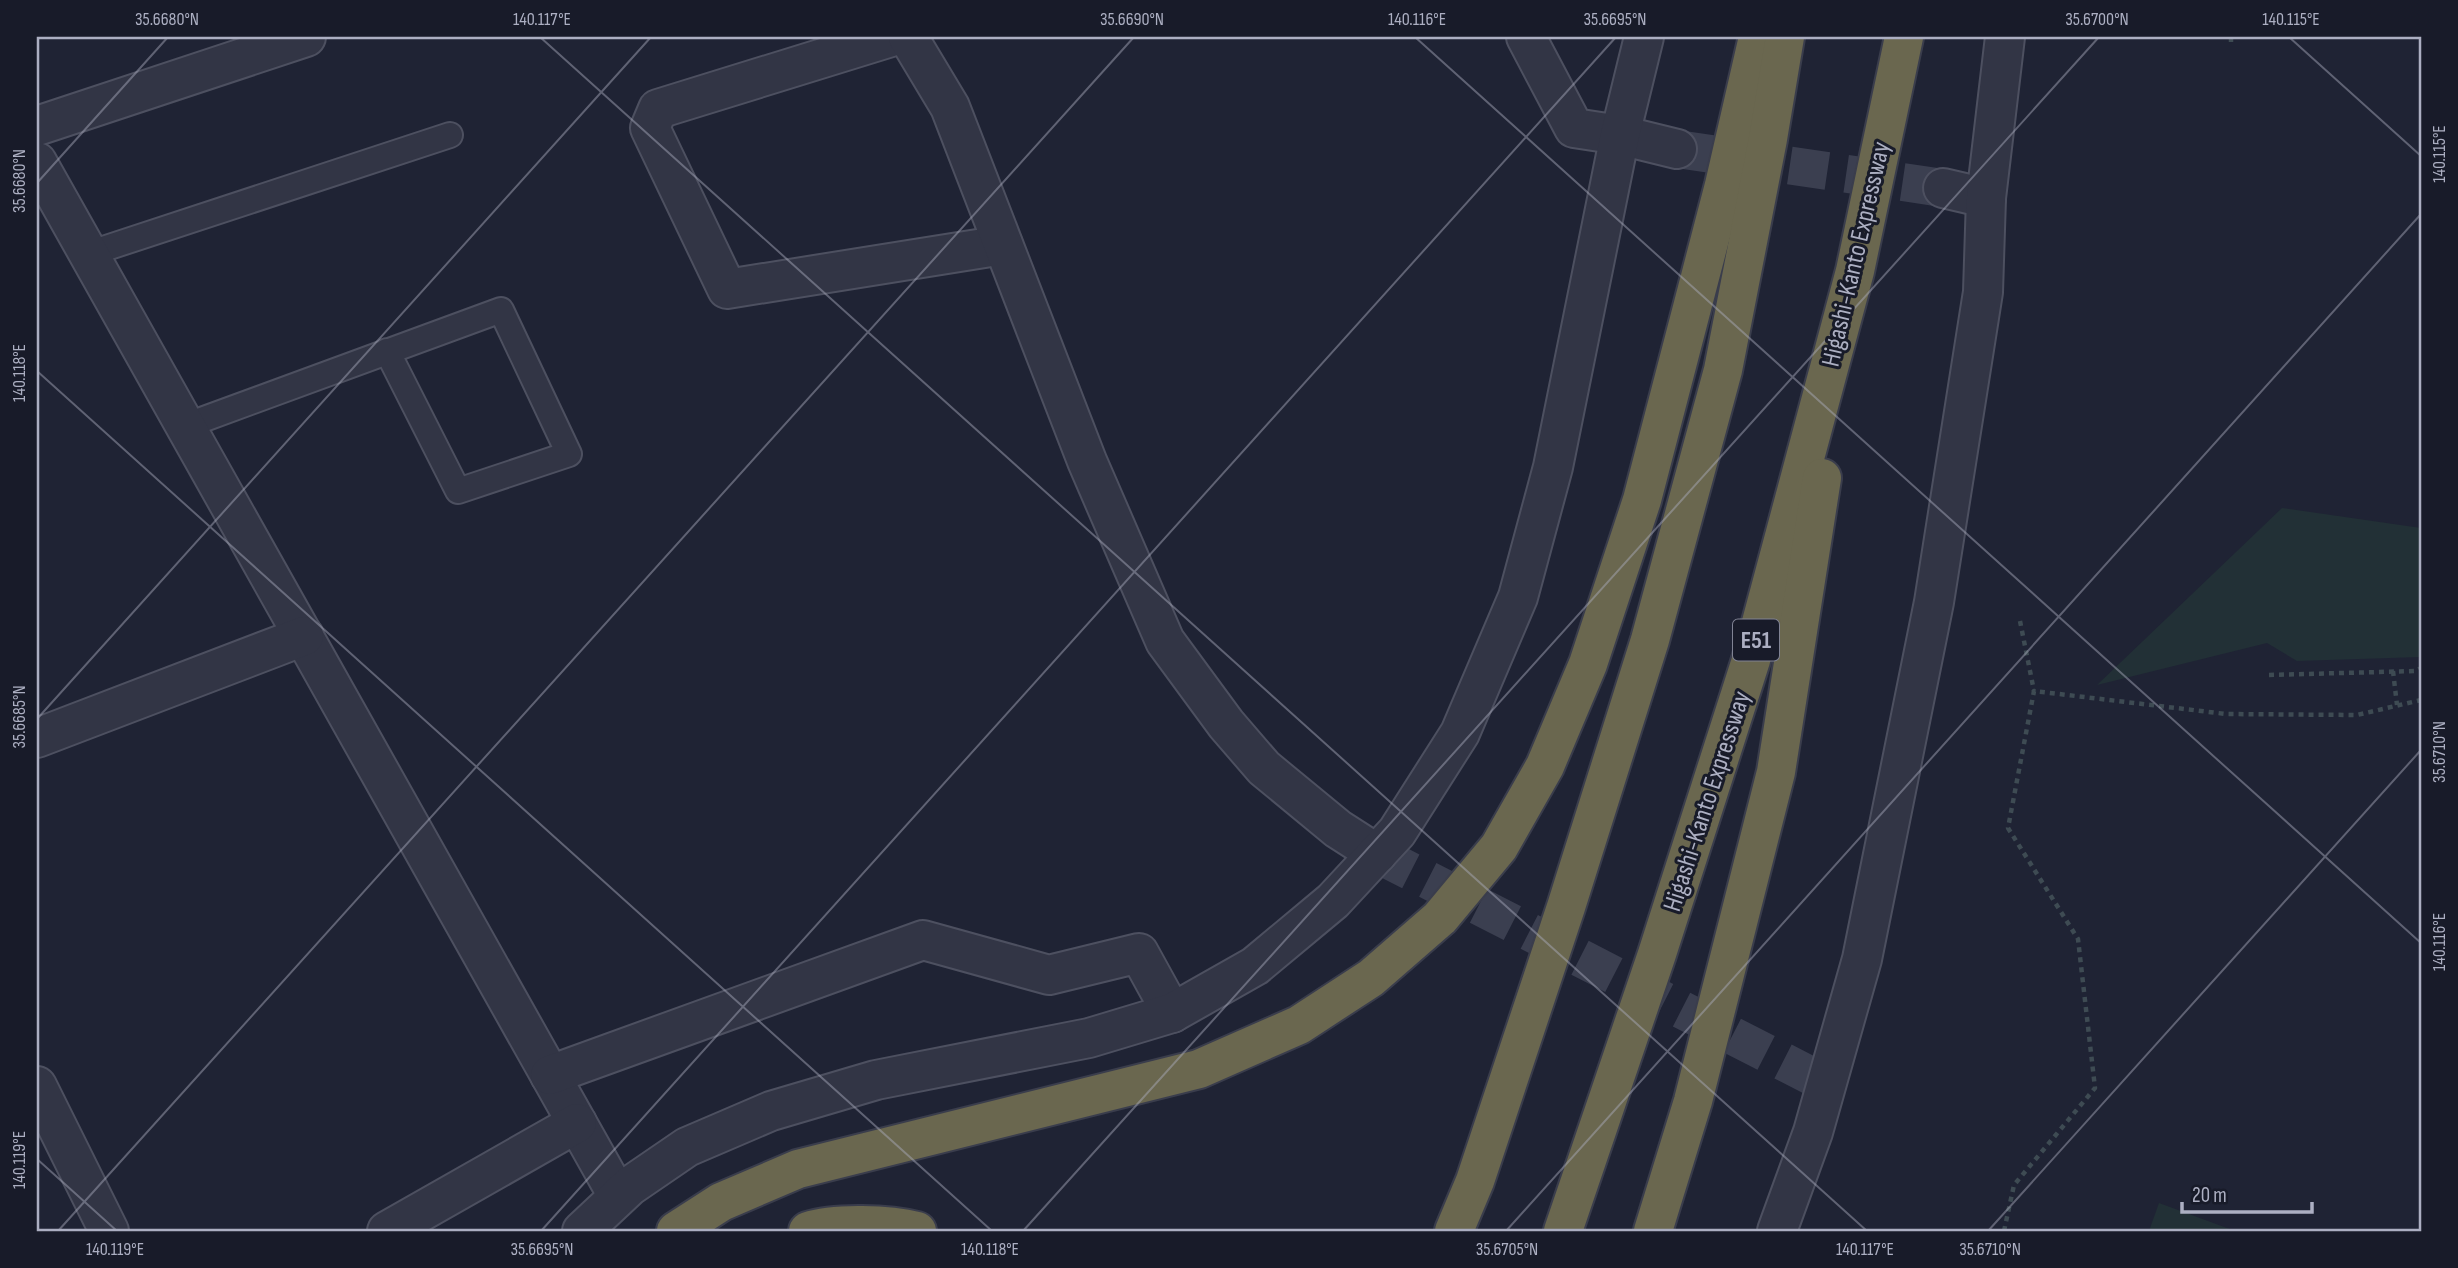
<svg xmlns="http://www.w3.org/2000/svg" width="2458" height="1268" viewBox="0 0 2458 1268" font-family="'Sofia Sans Condensed',sans-serif">
<rect width="100%" height="100%" fill="#1f2334"/>
<g fill="#223036">
<polygon points="2282,508 2421,528 2421,657 2297,661 2267,643 2097,685"/>
<polygon points="2159,1203 2235,1231 2149,1231"/>
</g>
<g fill="none" stroke-linecap="round" stroke-linejoin="round">
<g stroke="#3b3f50" stroke-width="38" stroke-dasharray="38 19" stroke-linecap="butt">
<polyline points="1677,149 1943,188"/>
<polyline points="1377,854 1827,1084"/>
</g>
<defs>
<g id="lane">
<polyline points="88,254 450,135"/>
<polyline points="185,426 501,310 569,454 458,491 387,351"/>
</g>
<g id="street">
<polyline points="891,37 658,109 650,128 727,289 1003,245"/>
<polyline points="908,37 950,107 1087,461 1165,641 1226,724 1264,768 1338,829 1377,854"/>
<polyline points="1526,37 1574,128 1620,135 1677,149"/>
<polyline points="37,126 306,37"/>
<polyline points="37,162 618,1196"/>
<polyline points="1943,188 1986,198"/>
<polyline points="37,738 304,636"/>
<polyline points="550,1075 923,940 1049,975 1139,953 1172,1013"/>
<polyline points="37,1086 109,1231"/>
<polyline points="387,1231 577,1123"/>
<polyline points="582,1231 630,1186 687,1147 771,1111 876,1080 1089,1038 1172,1013 1255,966 1333,901 1397,832 1460,733 1518,597 1553,467 1620,135 1644,37"/>
<polyline points="1777,1231 1813,1132 1862,959 1934,602 1983,292 1986,198 2005,37"/>
</g>
<g id="highway">
<polyline points="676,1231 721,1202 798,1169 1199,1069 1299,1025 1371,978 1440,918 1499,847 1545,766 1588,664 1642,500 1724,185 1758,37"/>
<path d="M808,1231C835,1222 889,1224 917,1231"/>
<polyline points="1454,1231 1475,1181 1566,907 1650,640 1723,370 1768,139 1785,37"/>
<polyline points="1563,1231 1657,954 1751,660 1855,271 1904,37"/>
<polyline points="1653,1231 1693,1101 1776,772 1822,478"/>
</g>
</defs>
<use href="#lane" stroke="#4d5060" stroke-width="28"/>
<use href="#street" stroke="#4d5060" stroke-width="42"/>
<use href="#highway" stroke="#3a3d4c" stroke-width="42"/>
<g stroke="#3e4b53" stroke-width="4.5" stroke-dasharray="5 5" stroke-linecap="butt">
<polyline points="2231,37 2231,42"/>
<polyline points="2020,621 2034,691"/>
<polyline points="2393,671 2397,705"/>
<polyline points="2269,675 2416,671 2421,668"/>
<polyline points="2004,1231 2014,1185 2095,1088 2078,939 2008,828 2034,691 2226,714 2357,715 2421,700"/>
</g>
<use href="#lane" stroke="#323545" stroke-width="24"/>
<use href="#street" stroke="#323545" stroke-width="38"/>
<use href="#highway" stroke="#6a674f" stroke-width="38"/>
</g>
<path fill="none" stroke="#acafc2" stroke-width="2" stroke-opacity="0.45" d="M540,37L1867,1231M1415,37L2421,943M2289,37L2421,156M37,183L168,37M37,371L992,1231M37,719L651,37M37,1159L117,1231M58,1231L1134,37M541,1231L1616,37M1023,1231L2099,37M1506,1231L2421,214M1988,1231L2421,750"/>
<g text-anchor="middle" stroke-width="6" stroke-linejoin="round" paint-order="stroke">
<rect fill="#181b29" stroke="#808394" stroke-width="2" x="1733" y="619.5" width="46" height="41" rx="5"/>
<g font-size="24" font-weight="bold" fill="#acafc2">
<text x="1756" y="648">E51</text>
</g>
<g font-size="26" fill="#acafc2" stroke="#181b29">
<text transform="translate(1855 254) rotate(-77)" y="9">Higashi-Kanto Expressway</text>
<text transform="translate(1706 801) rotate(-72)" y="9">Higashi-Kanto Expressway</text>
</g>
</g>
<rect width="2458" height="1268" fill="none" stroke="#181b29" stroke-width="77"/>
<path d="M2182 1202v10h130v-10" fill="none" stroke="#acafc2" stroke-width="3.5"/>
<text x="2192" y="1202" font-size="21" fill="#acafc2" stroke="#181b29" stroke-width="5" paint-order="stroke">20 m</text>
<rect x="38" y="38" width="2382" height="1192" fill="none" stroke="#acafc2" stroke-width="2.5"/>
<g font-size="18" text-anchor="middle" fill="#acafc2">
<text x="167" y="25">35.6680°N</text>
<text x="542" y="25">140.117°E</text>
<text x="1132" y="25">35.6690°N</text>
<text x="1417" y="25">140.116°E</text>
<text x="1615" y="25">35.6695°N</text>
<text x="2097" y="25">35.6700°N</text>
<text x="2291" y="25">140.115°E</text>
<text transform="translate(2439 154) rotate(-90)" y="6">140.115°E</text>
<text transform="translate(19 181) rotate(-90)" y="6">35.6680°N</text>
<text transform="translate(19 373) rotate(-90)" y="6">140.118°E</text>
<text transform="translate(19 717) rotate(-90)" y="6">35.6685°N</text>
<text transform="translate(2439 752) rotate(-90)" y="6">35.6710°N</text>
<text transform="translate(2439 942) rotate(-90)" y="6">140.116°E</text>
<text transform="translate(19 1160) rotate(-90)" y="6">140.119°E</text>
<text x="115" y="1255">140.119°E</text>
<text x="542" y="1255">35.6695°N</text>
<text x="990" y="1255">140.118°E</text>
<text x="1507" y="1255">35.6705°N</text>
<text x="1865" y="1255">140.117°E</text>
<text x="1990" y="1255">35.6710°N</text>
</g>
</svg>
